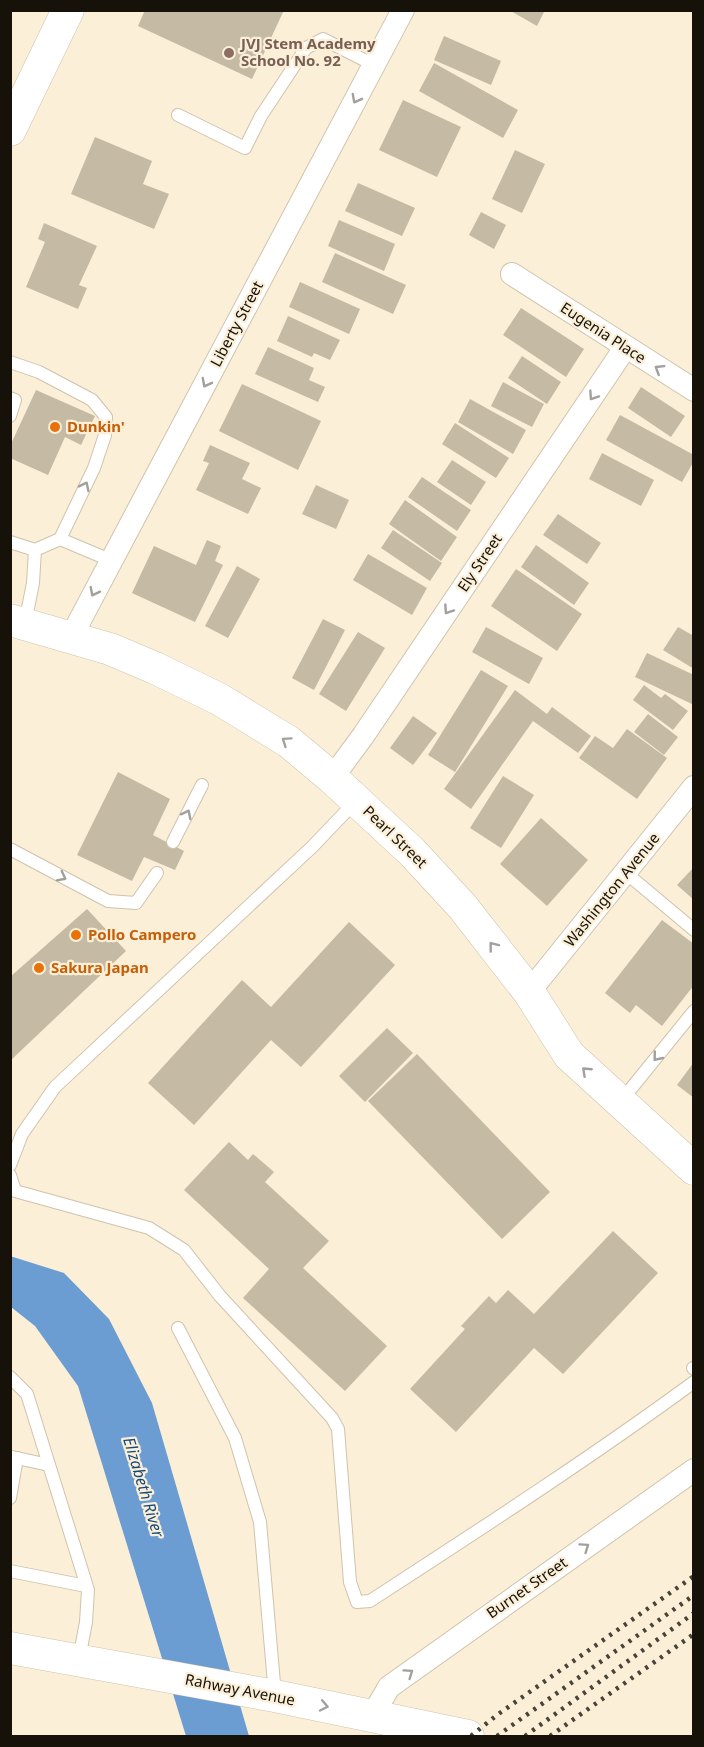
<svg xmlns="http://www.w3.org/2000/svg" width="704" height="1747" viewBox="0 0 704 1747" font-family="'Noto Sans',sans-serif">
<rect width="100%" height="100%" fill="#fbefd8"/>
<polygon fill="#6b9dd2" points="10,1256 64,1273 109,1319 152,1403 249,1736 186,1736 78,1386 35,1326 11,1307"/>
<g fill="#c5baa4">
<polygon points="145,10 284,10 252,79 138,26"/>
<polygon points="509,10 545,10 537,26"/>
<polygon points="444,36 501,61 491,85 434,60"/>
<polygon points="434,63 518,110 503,138 419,91"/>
<polygon points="403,100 461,127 437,177 379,150"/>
<polygon points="95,137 152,161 143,184 169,194 154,229 71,194"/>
<polygon points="515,150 545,164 522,213 492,199"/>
<polygon points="358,183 415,208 402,236 345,211"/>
<polygon points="481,212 506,225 494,249 469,235"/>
<polygon points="339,220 395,244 384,271 328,246"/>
<polygon points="44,223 97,246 79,285 87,288 78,309 26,287 45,242 38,239"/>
<polygon points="335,253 406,285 393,314 322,282"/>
<polygon points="300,282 360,309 349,334 289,307"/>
<polygon points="521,308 584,349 566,377 503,335"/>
<polygon points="288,316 340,340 330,360 314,353 312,357 277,341"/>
<polygon points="268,347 314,368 309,380 325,387 318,402 255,374"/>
<polygon points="522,356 561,382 547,404 508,378"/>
<polygon points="503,382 544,404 532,427 491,406"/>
<polygon points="242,384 321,421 298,470 219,431"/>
<polygon points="641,387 685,416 671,437 628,408"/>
<polygon points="36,390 95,416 81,445 65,437 48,475 10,458 10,446"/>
<polygon points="470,399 526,430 513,454 458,422"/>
<polygon points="620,415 694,455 694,461 682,482 606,440"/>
<polygon points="455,423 509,458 496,478 442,444"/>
<polygon points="210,445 250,463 242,479 261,488 248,514 196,490 209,463 203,461"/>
<polygon points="602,453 654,480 641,506 589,479"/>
<polygon points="452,460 486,482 471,505 437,482"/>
<polygon points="422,477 471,510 457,531 408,497"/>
<polygon points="316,485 349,500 336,529 302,514"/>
<polygon points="405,500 457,537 441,561 389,524"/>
<polygon points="558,514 601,543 587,564 543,535"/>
<polygon points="393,530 442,563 430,581 381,548"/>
<polygon points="207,540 221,546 215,561 223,565 195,622 132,593 154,546 196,565"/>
<polygon points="536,545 589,583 574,605 521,567"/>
<polygon points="368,554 427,588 412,615 353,580"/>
<polygon points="237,566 260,579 228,638 205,626"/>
<polygon points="516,569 582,614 557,651 491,606"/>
<polygon points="323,619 345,630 314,690 292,678"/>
<polygon points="486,627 543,658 529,684 472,652"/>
<polygon points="678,627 694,636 694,669 663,650"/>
<polygon points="358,632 385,648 346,711 319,694"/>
<polygon points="647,653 694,675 694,705 635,677"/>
<polygon points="481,670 508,686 455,772 428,755"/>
<polygon points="644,685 661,698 665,694 688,711 673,730 633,700"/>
<polygon points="515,690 547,714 552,707 591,736 578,753 533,721 471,809 444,789"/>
<polygon points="648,714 678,737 664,755 634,732"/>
<polygon points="413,716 437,733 413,765 390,748"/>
<polygon points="627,729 667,758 637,799 579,758 595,736 613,748"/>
<polygon points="118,772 170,799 153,835 184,851 175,870 144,857 132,881 77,855"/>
<polygon points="503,776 534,795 501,848 470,828"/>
<polygon points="541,818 588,860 547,906 500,864"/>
<polygon points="694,867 694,900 677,885"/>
<polygon points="87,909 126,951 10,1061 10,977"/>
<polygon points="662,920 694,944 694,985 662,1026 636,1005 630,1013 605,993"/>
<polygon points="349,922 395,965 301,1067 271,1040 194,1125 148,1083 242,980 271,1007"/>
<polygon points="387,1028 413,1053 365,1102 339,1076"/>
<polygon points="417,1054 550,1192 502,1239 368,1101"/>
<polygon points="694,1062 694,1098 677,1085"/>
<polygon points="229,1142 248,1160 253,1154 274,1172 265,1182 329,1241 303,1268 387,1346 345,1391 243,1298 269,1269 184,1190"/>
<polygon points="613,1231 658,1273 563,1374 534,1348 456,1432 410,1389 465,1329 461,1326 489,1296 496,1303 508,1290 534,1314"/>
</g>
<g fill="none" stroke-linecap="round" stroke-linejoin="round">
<defs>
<g id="lane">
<polyline points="178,115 245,148 261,116 306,48 323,39 374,65"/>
<polyline points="10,362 39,372 92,400 106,417 105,435 94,468 60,539 35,550 10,542"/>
<polyline points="10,398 15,400 10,416"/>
<polyline points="60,539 110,560"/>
<polyline points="25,623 33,583 35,550"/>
<polyline points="173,842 202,785"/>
<polyline points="10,849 108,901 136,903 157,873"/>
<polyline points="626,873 694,930"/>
<polyline points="621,1101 694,1011"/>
<polyline points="10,1165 22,1134 55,1087 312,847 356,801"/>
<path d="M10,1175L15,1191L149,1228L184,1250L220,1296L332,1418L338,1429L350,1582L357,1602L370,1601C479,1530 589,1459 694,1382"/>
<polyline points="178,1328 235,1438 260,1522 275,1695"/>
<polyline points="693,1368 694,1369"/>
<polyline points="10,1377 27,1394 88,1590 86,1622 79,1659"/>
<polyline points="12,1457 49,1465"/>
<polyline points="10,1498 17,1458"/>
<polyline points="10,1571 86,1586"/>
</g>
<g id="street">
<polyline points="512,274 694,390"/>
<polyline points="71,637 403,10"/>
<polyline points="332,778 363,736 625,348"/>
<polyline points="529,992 694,787"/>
<polyline points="372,1716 389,1687 694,1470"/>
</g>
<g id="secondary">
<polyline points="10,130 68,10"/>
<polyline points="10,620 110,649 155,668 219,699 289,742 332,778 412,852 462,906 529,992 569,1055 694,1169"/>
<polyline points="10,1648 275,1696 468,1736"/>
</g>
</defs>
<use href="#lane" stroke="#cec3ac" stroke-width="14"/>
<use href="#street" stroke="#cec3ac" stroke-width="24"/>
<use href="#secondary" stroke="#cec3ac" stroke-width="33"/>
<use href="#lane" stroke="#fff" stroke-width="12"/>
<use href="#street" stroke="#fff" stroke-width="22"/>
<use href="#secondary" stroke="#fff" stroke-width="32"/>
<g stroke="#484337" stroke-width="4.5" stroke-dasharray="3 6" stroke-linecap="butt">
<polyline points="471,1736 497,1715 694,1576"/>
<polyline points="497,1736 694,1595"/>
<polyline points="525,1736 694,1613"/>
<polyline points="550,1736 694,1634"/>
</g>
</g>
<defs><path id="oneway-chevron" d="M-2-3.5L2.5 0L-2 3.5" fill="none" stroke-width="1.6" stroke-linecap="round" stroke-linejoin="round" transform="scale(1.5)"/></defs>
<g stroke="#a2a09d">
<use href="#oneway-chevron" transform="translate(356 99) rotate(118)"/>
<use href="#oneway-chevron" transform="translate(659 369) rotate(-148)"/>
<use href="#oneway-chevron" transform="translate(206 383) rotate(118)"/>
<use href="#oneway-chevron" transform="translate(593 396) rotate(124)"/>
<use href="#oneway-chevron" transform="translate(85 486) rotate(-64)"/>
<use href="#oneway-chevron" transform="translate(94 592) rotate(117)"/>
<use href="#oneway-chevron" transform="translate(448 610) rotate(124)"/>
<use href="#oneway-chevron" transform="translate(286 741) rotate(-145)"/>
<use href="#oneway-chevron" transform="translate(187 814) rotate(-63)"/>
<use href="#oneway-chevron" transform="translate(62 877) rotate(27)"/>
<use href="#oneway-chevron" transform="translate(493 946) rotate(-128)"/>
<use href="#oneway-chevron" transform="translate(657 1057) rotate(129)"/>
<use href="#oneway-chevron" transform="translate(586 1071) rotate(-137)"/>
<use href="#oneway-chevron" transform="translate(585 1547) rotate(-35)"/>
<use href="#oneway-chevron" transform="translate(409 1673) rotate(-35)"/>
<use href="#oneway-chevron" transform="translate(324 1706) rotate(12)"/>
</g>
<circle fill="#8d6e63" stroke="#fbefd8" stroke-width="2" cx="229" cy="53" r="6"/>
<g fill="#e8710a" stroke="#fbefd8" stroke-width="2">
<circle cx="55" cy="427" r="6"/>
<circle cx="76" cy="935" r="6"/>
<circle cx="39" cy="968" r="6"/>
</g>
<g text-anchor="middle" stroke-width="4.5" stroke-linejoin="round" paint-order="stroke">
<g font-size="15" font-weight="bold" fill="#785e54" stroke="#fbefd8" text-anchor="start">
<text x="241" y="49">JVJ Stem Academy<tspan x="241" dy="17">School No. 92</tspan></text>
</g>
<g font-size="15" fill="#16120a" stroke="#fbefd8">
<text transform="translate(237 324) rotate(-62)" y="5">Liberty Street</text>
<text transform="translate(603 333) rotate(33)" y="5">Eugenia Place</text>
<text transform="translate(480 563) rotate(-56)" y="5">Ely Street</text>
<text transform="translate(395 837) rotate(44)" y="5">Pearl Street</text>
<text transform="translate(612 890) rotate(-51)" y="5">Washington Avenue</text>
<text transform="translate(527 1588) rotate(-35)" y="5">Burnet Street</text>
<text transform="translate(240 1690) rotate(11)" y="5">Rahway Avenue</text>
</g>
<g font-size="15" font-weight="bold" fill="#c56008" stroke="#fbefd8" text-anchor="start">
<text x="67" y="432">Dunkin'</text>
<text x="88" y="940">Pollo Campero</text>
<text x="51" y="973">Sakura Japan</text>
</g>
<g font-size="16" font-style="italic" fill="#154a7c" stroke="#fbefd8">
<text transform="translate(144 1487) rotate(73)" y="6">Elizabeth River</text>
</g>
</g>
<rect width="704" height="1747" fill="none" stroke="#16120a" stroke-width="24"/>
</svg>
